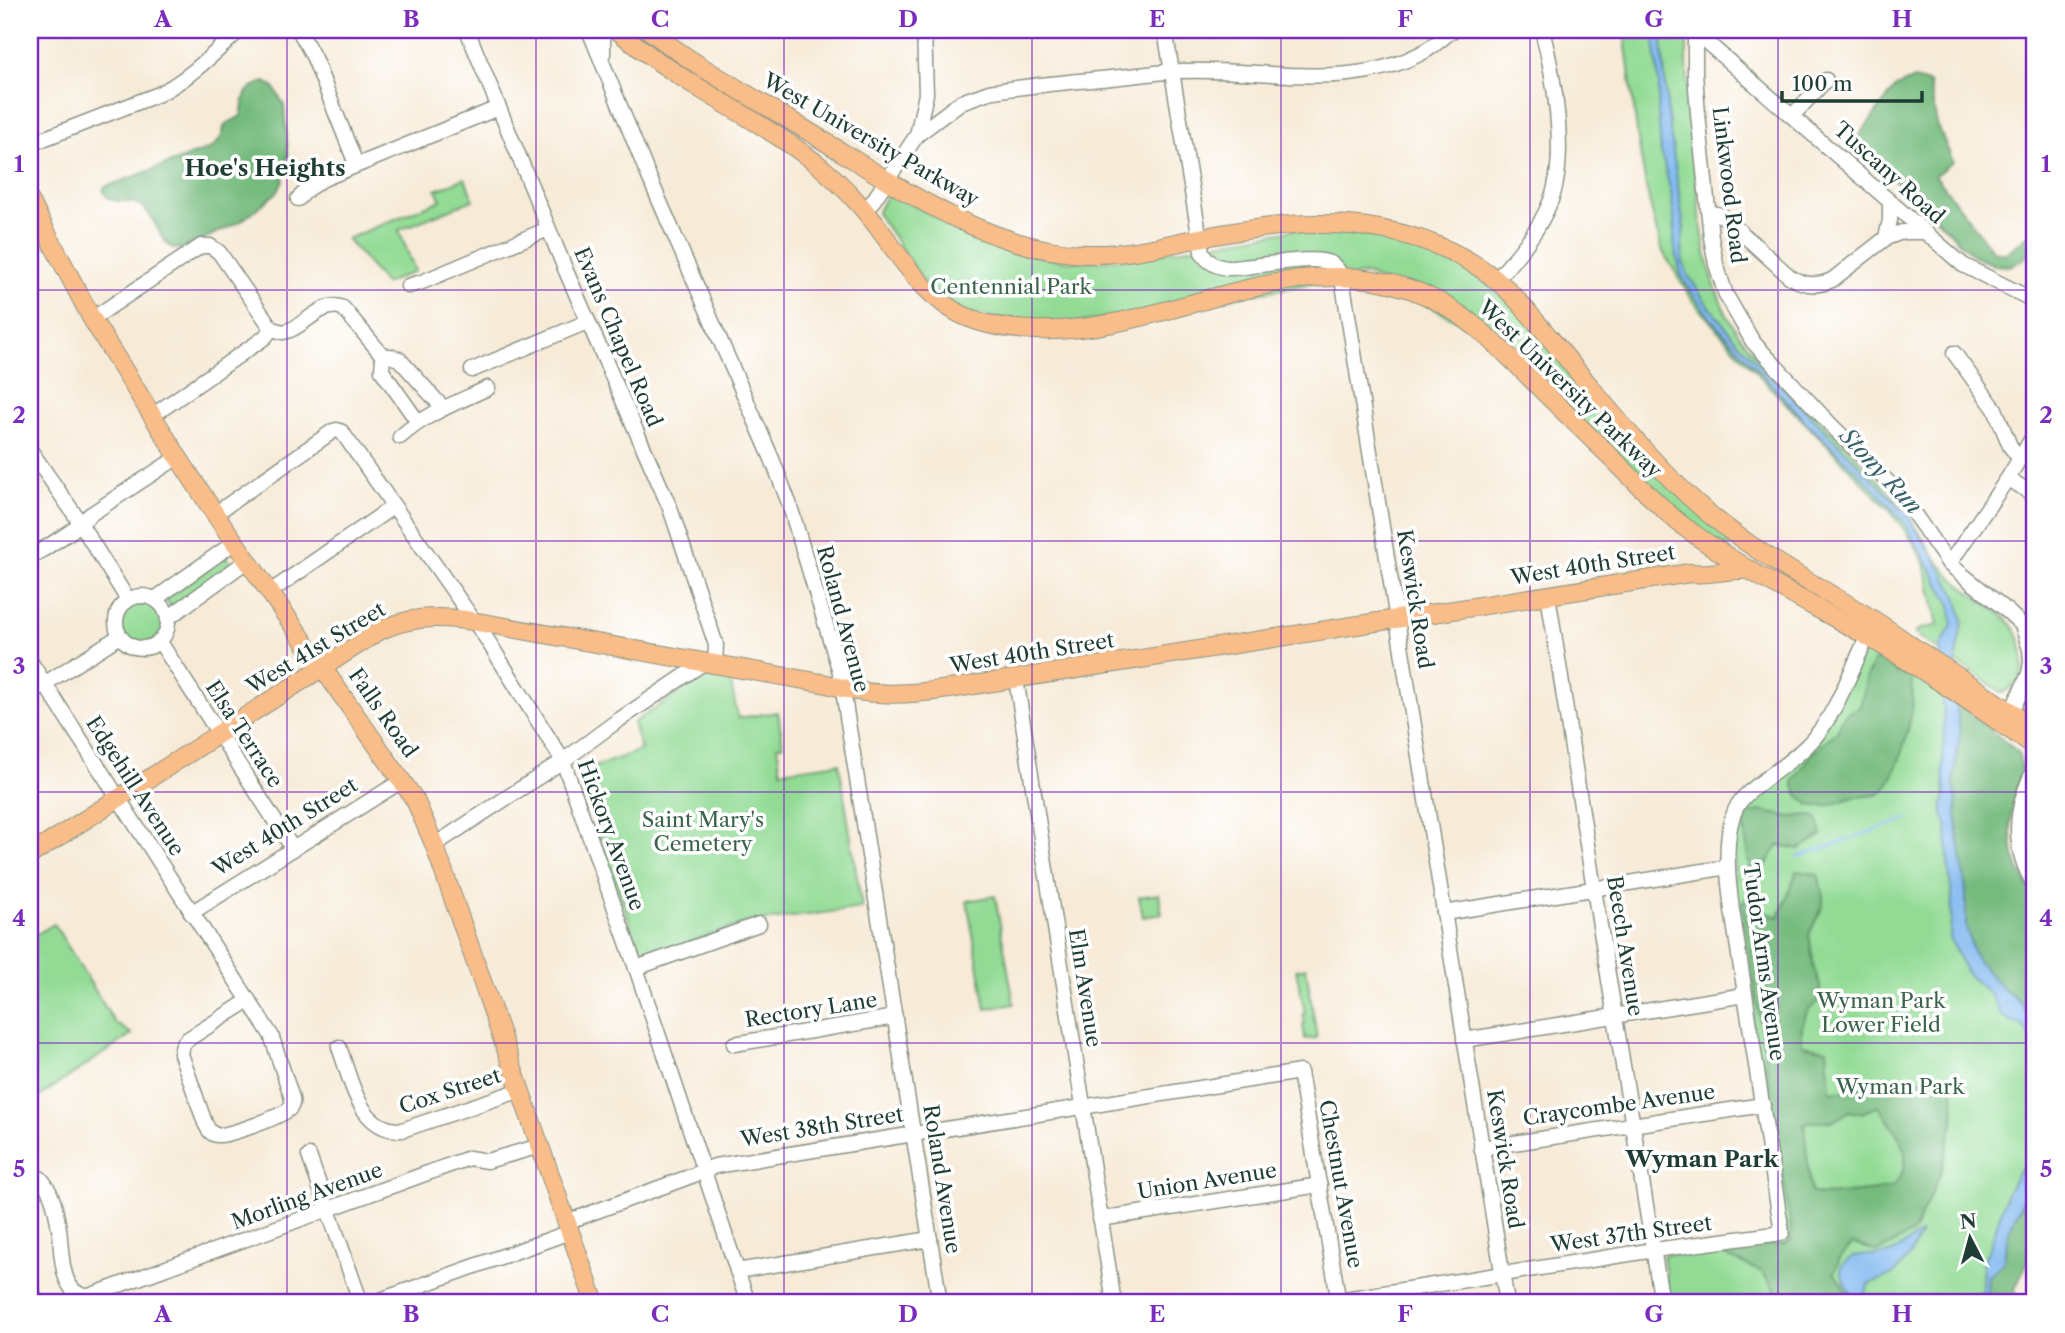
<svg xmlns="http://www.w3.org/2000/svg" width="2065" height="1333" viewBox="0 0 2065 1333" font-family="'Libre Caslon Text',serif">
<rect width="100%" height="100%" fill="#fff"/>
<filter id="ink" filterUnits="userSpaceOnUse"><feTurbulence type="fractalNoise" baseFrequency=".0143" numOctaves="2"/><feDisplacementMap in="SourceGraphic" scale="14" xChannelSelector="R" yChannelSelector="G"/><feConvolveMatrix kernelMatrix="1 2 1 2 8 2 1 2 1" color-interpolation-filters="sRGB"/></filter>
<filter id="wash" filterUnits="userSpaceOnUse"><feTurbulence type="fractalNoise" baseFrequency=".00686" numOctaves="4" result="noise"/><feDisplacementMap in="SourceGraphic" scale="28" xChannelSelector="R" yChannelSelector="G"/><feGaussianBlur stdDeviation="1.57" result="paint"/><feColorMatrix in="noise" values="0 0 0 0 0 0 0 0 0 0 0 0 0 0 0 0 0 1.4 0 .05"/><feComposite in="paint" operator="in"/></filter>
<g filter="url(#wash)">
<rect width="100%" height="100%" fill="#f7ebd8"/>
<g fill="#93db95" stroke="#598c64" stroke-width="2">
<path d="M1624,30H1687C1686,74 1690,118 1694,162C1700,214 1703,270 1728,317C1743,344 1765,364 1786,386C1818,419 1852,450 1883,485C1898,502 1912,520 1924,540C1932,551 1939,564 1949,574C1966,594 2000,608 2014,628C2024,644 2025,662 2021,679L2003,693L1915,634L1918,630L1938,625L1925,564L1911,539L1888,508L1770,387L1714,326L1693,301L1663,252L1656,229L1646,186L1638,140Z"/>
<polygon points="465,178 473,200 399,230 415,271 385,284 347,239 441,200 436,190"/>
<polygon points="890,189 923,211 988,244 1032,255 1066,261 1102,261 1136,257 1299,229 1381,235 1439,255 1470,270 1511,304 1734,543 1725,547 1692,528 1504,345 1367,274 1144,313 1047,327 960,311 926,285 877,213"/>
<polygon points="223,557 228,558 232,564 172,607 168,604 166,599"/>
<circle cx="142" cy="623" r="21"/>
<polygon points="1868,646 1948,696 1956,859 2035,1034 2035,1163 1983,1303 1670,1303 1663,1255 1781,1240 1734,884 1735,826 1741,807 1803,757"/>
<polygon points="702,678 730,679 738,718 778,712 783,745 777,746 781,771 839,763 862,908 746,923 642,958 578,773 641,750 633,723"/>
<polygon points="1159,894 1162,914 1143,917 1139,897"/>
<polygon points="995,896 1014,1004 986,1009 967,901"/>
<polygon points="54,924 115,1023 132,1034 30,1103 30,938"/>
<polygon points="1306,968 1317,1038 1305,1039 1303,1024 1305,1023 1303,1013 1305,1012 1296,970"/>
</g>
<g fill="#76bb7e" stroke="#4a7c59" stroke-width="2" fill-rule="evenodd">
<polygon points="1914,79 1929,83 1937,124 1953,162 1935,175 1993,251 2005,254 2035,230 2035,247 2022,260 2009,266 1995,265 1974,257 1928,210 1853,143 1896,87"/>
<path d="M266,82L274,87L284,105L288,153L283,181L276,193L240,222L184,248L175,249C158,241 158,221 145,209C127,193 111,210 103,190L105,187L212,148L221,138L225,125L241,116C245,97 242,87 266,82Z"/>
<path d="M1881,659L1897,673L1911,677C1913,687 1913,698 1912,709C1909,728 1896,785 1879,794C1872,797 1856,796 1847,799C1835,804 1823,808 1810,805L1798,795L1793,783L1794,780L1814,751L1837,732L1843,717L1849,712L1858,708L1861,704L1867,675L1874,661Z"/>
<polygon points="1956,702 2019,753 2021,769 2011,815 2011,833 2014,855 2019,869 2035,898 2035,1026 2020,1002 2003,989 1978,961 1973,952 1966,926 1966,890 1958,835 1956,796 1953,781 1960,732"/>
<polygon points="1760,811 1791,817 1809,815 1817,818 1822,835 1799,849 1778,845 1759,877 1753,881 1751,878 1743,819 1745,815"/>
<path d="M1797,871L1816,874L1819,877L1823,897V906L1809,934L1814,969L1820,985V998L1819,1001L1807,1011L1802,1027V1045L1827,1049L1830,1092C1871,1089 1911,1077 1953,1080L1954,1120L1941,1172L1913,1233L1878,1252L1853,1244L1841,1256L1834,1272L1853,1303H1783L1762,1272L1723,1255L1730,1247L1785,1244L1791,1241V1230L1742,904L1747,897L1757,909L1779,917ZM1879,1106C1897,1136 1920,1154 1893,1187C1874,1191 1857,1192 1838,1194C1827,1194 1821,1197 1811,1192L1804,1126L1807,1122C1827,1122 1833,1124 1849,1111L1861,1113Z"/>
<polygon points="2035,1175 2035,1246 2015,1289 2016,1293 2027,1303 1986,1303 1988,1276 2003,1263 2009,1230"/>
</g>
<g fill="#80b8f0" stroke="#507a92" stroke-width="2">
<polygon points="1653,30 1661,30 1668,116 1684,228 1682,241 1683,262 1688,275 1705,301 1737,341 1908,515 1957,596 1963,620 1956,655 1956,702 1960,732 1953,781 1956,796 1958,835 1966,890 1966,926 1973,952 1978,961 2003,989 2020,1002 2035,1026 2035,1042 2021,1024 2012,1022 2001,1015 1991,995 1966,973 1950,938 1952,898 1948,862 1947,828 1942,809 1945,795 1943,767 1944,718 1940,648 1952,625 1951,605 1904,522 1873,487 1805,421 1711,319 1687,286 1681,275 1674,244 1675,227 1671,193 1661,152 1658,111 1659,84"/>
<path d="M2035,1152V1175L2009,1230L2003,1263L1988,1276L1986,1303H1980C1985,1284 1978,1265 1990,1247L2007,1193L2018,1173Z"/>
<path d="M1921,1233L1910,1255L1894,1274L1869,1284L1861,1303H1858C1849,1292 1841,1282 1841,1267C1857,1247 1867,1259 1887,1254C1900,1250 1911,1240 1921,1233Z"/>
</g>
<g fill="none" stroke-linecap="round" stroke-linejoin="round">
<g stroke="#80b8f0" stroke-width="2.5">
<polyline points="1798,857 1907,819"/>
<polyline points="1909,1298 1915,1303"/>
</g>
</g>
</g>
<g filter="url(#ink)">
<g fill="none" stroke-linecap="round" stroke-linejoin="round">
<defs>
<g id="minor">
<polyline points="299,30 314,58 356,164"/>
<polyline points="467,30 566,271 670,508 716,645 715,664"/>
<polyline points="589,30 646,170 772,459 789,503 840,672 940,1303"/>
<path d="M1165,30L1202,252C1207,262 1215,266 1227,268C1251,269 1314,253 1332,264C1337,268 1340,272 1342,278L1507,1303"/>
<polyline points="1695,30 1695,74 1698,114 1711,237 1716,264 1726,295 1753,342 1831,425 1901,495 1949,564 2004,608 2022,625 2030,649 2031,662 2029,674 2007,721"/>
<polyline points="1695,32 1963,265 2035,301"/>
<polyline points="603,54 603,30"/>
<polyline points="1793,115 1826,80"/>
<polyline points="917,135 926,94 924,30"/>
<path d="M30,144L159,94C190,78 214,53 240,30"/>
<polyline points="298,199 309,188 323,179 498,108"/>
<path d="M864,210L871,204L917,135L961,102L989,92C1030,85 1071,82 1111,78C1134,76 1158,72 1181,71C1263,67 1351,94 1427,50C1436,44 1445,36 1453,30"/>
<path d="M1709,214H1717L1723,216L1789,276C1802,285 1817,287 1832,280L1886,238L1902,232H1923"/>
<polyline points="1886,238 1890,220 1890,203"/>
<path d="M1496,280C1518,255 1539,231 1551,200C1568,156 1554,75 1542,30"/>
<polyline points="408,286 422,282 548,229"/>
<polyline points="92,319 201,246 210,246 219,252 272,329"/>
<path d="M272,329L283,332L290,330C307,323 324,300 343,308L383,356H390L399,359L443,408"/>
<polyline points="1954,353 1995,409 2010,446 2020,459"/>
<polyline points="383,356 382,371 418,422"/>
<polyline points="472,370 587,322"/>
<polyline points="152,416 264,338 272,329"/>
<path d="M400,437C427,413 456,403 488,388"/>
<polyline points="30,450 73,512 128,600"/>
<polyline points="2008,478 2035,496"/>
<polyline points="215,514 333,431 337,430 342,432 486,638 563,761 636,968 748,1303"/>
<polyline points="30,558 70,532 91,514 178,457"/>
<polyline points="1949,564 2008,478 2035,433"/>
<polyline points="270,592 394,506"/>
<polyline points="1548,595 1594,889 1662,1303"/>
<circle cx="142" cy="622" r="26"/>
<polyline points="155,599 235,542"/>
<polyline points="168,618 248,560"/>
<polyline points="160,642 293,849"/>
<path d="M30,661L271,1035L290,1092C292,1098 294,1103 290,1108C284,1116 226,1137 217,1135C210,1134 208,1129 205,1123L181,1054L183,1044L188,1039L248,1001"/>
<polyline points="1016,679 1114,1303"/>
<polyline points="30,693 120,636"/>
<path d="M2035,768C2015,806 2010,848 2035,885"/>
<polyline points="434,844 442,840 563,761 613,724 705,662"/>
<polyline points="191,913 403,780"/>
<polyline points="1444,913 1728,867"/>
<polyline points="636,968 759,924"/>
<polyline points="1464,1040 1745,995"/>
<polyline points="734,1044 895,1017"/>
<path d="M339,1047C351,1079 359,1132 402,1130L521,1090"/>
<polyline points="1481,1148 1763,1105"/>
<polyline points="309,1156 361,1303"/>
<path d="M30,1182L40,1178C53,1191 56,1211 59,1229C62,1249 59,1297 89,1296L469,1158L487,1161L540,1146"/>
<polyline points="1100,1219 1320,1185"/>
<polyline points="567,1222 694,1175 715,1166 1300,1072 1339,1303"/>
<polyline points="737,1271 930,1239"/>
<polyline points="30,1283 36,1303"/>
<polyline points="372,1303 570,1232"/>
<path d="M1320,1303L1654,1250L1782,1233L1732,910C1728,880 1720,819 1745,796C1767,775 1795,761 1815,737C1839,709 1854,661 1872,628"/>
</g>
<g id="major">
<path d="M617,30C656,63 700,89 744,115C770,131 797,147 821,167C840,183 859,203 874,222C899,255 917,287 953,310C976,324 1007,329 1034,330C1160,336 1284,245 1410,289C1462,307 1499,346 1537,385C1563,411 1589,436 1616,462C1638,484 1659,507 1683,526C1740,569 1804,600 1865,635C1924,669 1980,708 2035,747"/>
<path d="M649,30C696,67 750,95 801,127C888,179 983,252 1089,254C1125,255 1159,247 1194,239C1275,223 1357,213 1436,245C1458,254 1480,266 1499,282C1513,294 1526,310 1538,324C1561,351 1583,378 1606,406C1635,441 1666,477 1701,507C1752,552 1814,584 1872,619C1888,629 1903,640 1919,651C1958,677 1997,702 2035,728"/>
<polyline points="30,201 92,319 178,457 215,514 415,800 434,844 595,1303"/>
<path d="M30,855L379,631C408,617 435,616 466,620L827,684C868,697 907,695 949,689L1690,573C1710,576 1730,568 1751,570"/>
</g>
</defs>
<use href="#minor" stroke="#8b9486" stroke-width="17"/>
<use href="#major" stroke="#8b9486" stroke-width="20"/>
<use href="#minor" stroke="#fff" stroke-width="14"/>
<use href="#major" stroke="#f8bd89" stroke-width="18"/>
</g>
</g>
<path fill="none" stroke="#7b2cbf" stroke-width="2" stroke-opacity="0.55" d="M287,30V1303M536,30V1303M784,30V1303M1032,30V1303M1281,30V1303M1530,30V1303M1778,30V1303M30,290H2035M30,541H2035M30,792H2035M30,1043H2035"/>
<g text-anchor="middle" stroke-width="7" stroke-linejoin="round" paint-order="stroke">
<g font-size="21" fill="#1f3d34" stroke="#fff">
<text transform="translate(871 140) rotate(30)" y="7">West University Parkway</text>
<text transform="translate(1889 173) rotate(42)" y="7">Tuscany Road</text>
<text transform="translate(1729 185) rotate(83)" y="7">Linkwood Road</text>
<text transform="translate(618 337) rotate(67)" y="7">Evans Chapel Road</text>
<text transform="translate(1570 389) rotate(44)" y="7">West University Parkway</text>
<text transform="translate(1593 565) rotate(-9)" y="7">West 40th Street</text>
<text transform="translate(1415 599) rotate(81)" y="7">Keswick Road</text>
<text transform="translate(843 619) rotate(75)" y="7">Roland Avenue</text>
<text transform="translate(316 648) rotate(-31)" y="7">West 41st Street</text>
<text transform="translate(1032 653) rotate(-9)" y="7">West 40th Street</text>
<text transform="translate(383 713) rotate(55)" y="7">Falls Road</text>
<text transform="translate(244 734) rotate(57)" y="7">Elsa Terrace</text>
<text transform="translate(135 786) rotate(57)" y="7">Edgehill Avenue</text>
<text transform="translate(285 827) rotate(-32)" y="7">West 40th Street</text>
<text transform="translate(611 835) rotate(70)" y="7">Hickory Avenue</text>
<text transform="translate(1625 946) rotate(81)" y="7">Beech Avenue</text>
<text transform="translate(1764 962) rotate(82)" y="7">Tudor Arms Avenue</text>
<text transform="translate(1085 988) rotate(81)" y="7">Elm Avenue</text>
<text transform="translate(811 1010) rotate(-9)" y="7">Rectory Lane</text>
<text transform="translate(450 1091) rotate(-18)" y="7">Cox Street</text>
<text transform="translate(1619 1105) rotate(-8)" y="7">Craycombe Avenue</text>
<text transform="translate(822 1127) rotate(-9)" y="7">West 38th Street</text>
<text transform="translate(1505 1159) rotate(81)" y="7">Keswick Road</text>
<text transform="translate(942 1179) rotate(81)" y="7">Roland Avenue</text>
<text transform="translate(1207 1181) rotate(-9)" y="7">Union Avenue</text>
<text transform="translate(1341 1184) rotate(80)" y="7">Chestnut Avenue</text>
<text transform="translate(307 1196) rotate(-20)" y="7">Morling Avenue</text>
<text transform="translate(1631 1234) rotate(-8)" y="7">West 37th Street</text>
</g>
<g font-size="21" fill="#3c644c" stroke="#fff">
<text x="1011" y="294">Centennial Park</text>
<text x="703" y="827">Saint Mary's<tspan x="703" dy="24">Cemetery</tspan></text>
<text x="1881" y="1008">Wyman Park<tspan x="1881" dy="24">Lower Field</tspan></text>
<text x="1900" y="1094">Wyman Park</text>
</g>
<g font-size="23" font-weight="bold" fill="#1f3d34" stroke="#fff">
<text x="265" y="176">Hoe's Heights</text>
<text x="1702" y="1167">Wyman Park</text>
</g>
<g font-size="23" font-style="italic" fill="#3c626c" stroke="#fff">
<text transform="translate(1881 471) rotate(47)" y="8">Stony Run</text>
</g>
</g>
<rect width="2065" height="1333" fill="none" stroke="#fff" stroke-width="77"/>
<g transform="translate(1970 1238) rotate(354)" stroke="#ffffff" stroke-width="5" paint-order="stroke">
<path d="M0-5L12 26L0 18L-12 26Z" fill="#1f3d34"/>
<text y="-10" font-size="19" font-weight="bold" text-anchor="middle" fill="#1f3d34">N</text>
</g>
<path d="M1782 91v10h140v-10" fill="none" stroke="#1f3d34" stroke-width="3.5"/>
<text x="1792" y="91" font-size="21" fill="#1f3d34" stroke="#ffffff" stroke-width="5" paint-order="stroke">100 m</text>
<rect x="38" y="38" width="1988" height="1256" fill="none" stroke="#7b2cbf" stroke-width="2.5"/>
<g font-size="23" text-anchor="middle" font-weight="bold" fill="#7b2cbf">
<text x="163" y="27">A</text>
<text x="411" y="27">B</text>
<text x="660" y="27">C</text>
<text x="908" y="27">D</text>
<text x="1157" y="27">E</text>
<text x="1405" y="27">F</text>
<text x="1654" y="27">G</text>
<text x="1902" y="27">H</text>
<text x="19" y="172">1</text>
<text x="2046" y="172">1</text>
<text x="19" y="423">2</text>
<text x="2046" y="423">2</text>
<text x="19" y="674">3</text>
<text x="2046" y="674">3</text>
<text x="19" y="926">4</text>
<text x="2046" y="926">4</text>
<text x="19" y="1177">5</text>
<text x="2046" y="1177">5</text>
<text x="163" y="1322">A</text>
<text x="411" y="1322">B</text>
<text x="660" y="1322">C</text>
<text x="908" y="1322">D</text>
<text x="1157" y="1322">E</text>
<text x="1405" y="1322">F</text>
<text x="1654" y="1322">G</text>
<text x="1902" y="1322">H</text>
</g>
</svg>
